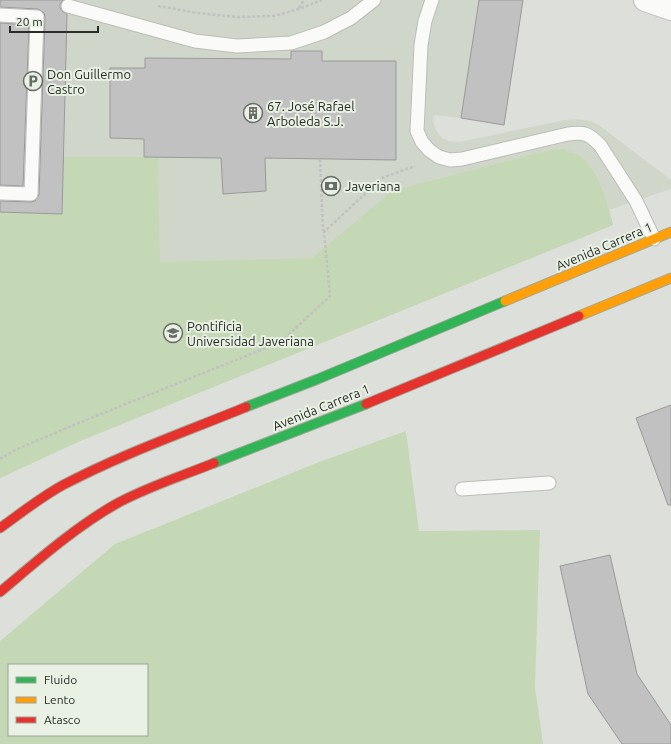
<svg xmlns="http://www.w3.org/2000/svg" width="671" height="744" viewBox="0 0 671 744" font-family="Ubuntu,sans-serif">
<rect width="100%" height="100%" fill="#dde0da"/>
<polygon fill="#d0d7ca" points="0,0 523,0 504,125 461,118 434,115 433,121 436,130 442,138 449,141 459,142 565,120 576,119 590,121 599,125 671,180 671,189 609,210 613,225 80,441 0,478"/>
<g fill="#c5d8b5" fill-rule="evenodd">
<path d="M564,149C571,152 578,154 584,159C599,174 608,204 613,225L80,441L0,478V212L62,214L64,157H158L160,262L312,258L392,191L549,150Z"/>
<path d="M406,431L419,531L540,530L535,687L543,744H0V641L115,544L319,462ZM9,665H147V735H9Z"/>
</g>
<g fill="#c1c1c1" stroke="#999a99">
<polygon points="0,0 63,0 60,4 60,8 63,12 67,14 62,214 0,212 0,201 31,202 35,201 39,195 45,17 44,13 38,9 0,7"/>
<polygon points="479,0 523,0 504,125 461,118"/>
<polygon points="0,23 29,25 23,186 0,185"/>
<polygon points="291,51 322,51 322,61 396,61 396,160 265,158 266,191 223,194 221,158 144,157 144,139 110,138 110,68 145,68 145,58 291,59"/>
<polygon points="671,405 671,505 668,505 636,418"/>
<polygon points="610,555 637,674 671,725 671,744 622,744 588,694 560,566"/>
</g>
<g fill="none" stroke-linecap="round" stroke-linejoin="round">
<defs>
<g id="lane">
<path d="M432,0L425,21L421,45L417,131L422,142L429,150L439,157L450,160L462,159L568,134C584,132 588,133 600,145L636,201L654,239"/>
<polyline points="68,6 195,41 237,46 291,43 324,32 351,18 374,0"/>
<polyline points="0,15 37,17 31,194 0,193"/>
<polyline points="462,489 549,483"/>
</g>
<polyline id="street" points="645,0 671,9"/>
<g id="fast">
<polyline points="246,407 318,379 505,301"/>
<polyline points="214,463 366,404"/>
</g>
<g id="slow">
<polyline points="505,301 671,232"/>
<polyline points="579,316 671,278"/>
</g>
<g id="jam">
<polyline points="366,404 579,316"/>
<path d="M0,528C21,513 41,497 63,485C122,454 185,432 246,407"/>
<path d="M0,592C37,561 74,528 116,504C147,487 182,476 214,463"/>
</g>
</defs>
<use href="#lane" stroke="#bbbdb8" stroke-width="15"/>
<use href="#street" stroke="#bbbdb8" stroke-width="24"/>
<use href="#fast" stroke="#a0a897" stroke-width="11"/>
<use href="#slow" stroke="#a0a897" stroke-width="11"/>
<use href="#jam" stroke="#a0a897" stroke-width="11"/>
<g stroke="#c0c1c0" stroke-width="2.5" stroke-dasharray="3 2" stroke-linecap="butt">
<polyline points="158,6 198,13 238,17 274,16 299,9 322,0"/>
<polyline points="299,8 304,0"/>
<polyline points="320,159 323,231"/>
<polyline points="0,459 15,450 76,424 281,342 330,296 324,232 382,178 415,166"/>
</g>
<use href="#lane" stroke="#fafaf9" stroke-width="13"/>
<use href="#street" stroke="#fafaf9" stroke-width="22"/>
<use href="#fast" stroke="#30b455" stroke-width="9"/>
<use href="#slow" stroke="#ff9f0a" stroke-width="9"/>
<use href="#jam" stroke="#e5322d" stroke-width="9"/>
</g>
<defs>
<symbol id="parking-ring" viewBox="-11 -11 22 22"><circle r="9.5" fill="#e9f1e4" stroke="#686b66" stroke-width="1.5"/><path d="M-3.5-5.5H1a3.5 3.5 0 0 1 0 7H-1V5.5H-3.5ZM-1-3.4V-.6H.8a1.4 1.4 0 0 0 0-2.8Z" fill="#686b66"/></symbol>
<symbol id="building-ring" viewBox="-11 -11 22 22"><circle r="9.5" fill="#e9f1e4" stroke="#686b66" stroke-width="1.5"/><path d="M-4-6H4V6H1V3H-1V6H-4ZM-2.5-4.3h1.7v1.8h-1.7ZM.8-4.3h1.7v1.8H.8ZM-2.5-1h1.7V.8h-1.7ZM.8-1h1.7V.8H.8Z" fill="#686b66"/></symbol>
<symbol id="bank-ring" viewBox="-11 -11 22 22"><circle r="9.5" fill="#e9f1e4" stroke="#686b66" stroke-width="1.5"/><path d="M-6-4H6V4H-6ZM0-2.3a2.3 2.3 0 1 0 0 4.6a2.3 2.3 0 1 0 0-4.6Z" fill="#686b66"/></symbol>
<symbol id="university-ring" viewBox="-11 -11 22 22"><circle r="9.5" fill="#e9f1e4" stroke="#686b66" stroke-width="1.5"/><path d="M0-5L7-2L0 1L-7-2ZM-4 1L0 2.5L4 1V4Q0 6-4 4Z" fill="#686b66"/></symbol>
</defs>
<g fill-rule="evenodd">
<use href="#parking-ring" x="22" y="70" width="22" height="22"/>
<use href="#building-ring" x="242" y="102" width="22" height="22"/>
<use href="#bank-ring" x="320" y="175" width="22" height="22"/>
<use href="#university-ring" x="162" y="322" width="22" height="22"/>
</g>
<g text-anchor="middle" stroke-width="4" stroke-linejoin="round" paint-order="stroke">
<g font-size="13" fill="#292c27" stroke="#e9f1e4" text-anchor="start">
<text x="47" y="79">Don Guillermo<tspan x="47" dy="15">Castro</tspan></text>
<text x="267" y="111">67. José Rafael<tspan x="267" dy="15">Arboleda S.J.</tspan></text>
<text x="345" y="191">Javeriana</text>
<text x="187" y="331">Pontificia<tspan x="187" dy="15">Universidad Javeriana</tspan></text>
</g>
<g font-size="13" fill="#292c27" stroke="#e9f1e4">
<text transform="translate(604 246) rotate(-23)" y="5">Avenida Carrera 1</text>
<text transform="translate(321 407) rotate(-22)" y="5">Avenida Carrera 1</text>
</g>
</g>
<rect x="8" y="664" width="140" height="72" fill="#e9f1e4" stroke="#9ca298"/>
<rect x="16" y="677" width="20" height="6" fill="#30b455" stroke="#9ca298"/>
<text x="44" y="684" font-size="12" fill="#292c27">Fluido</text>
<rect x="16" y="697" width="20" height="6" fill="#ff9f0a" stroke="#9ca298"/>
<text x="44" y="704" font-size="12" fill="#292c27">Lento</text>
<rect x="16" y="717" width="20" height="6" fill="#e5322d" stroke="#9ca298"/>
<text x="44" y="724" font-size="12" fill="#292c27">Atasco</text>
<path d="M10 26v6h88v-6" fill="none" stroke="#292c27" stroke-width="2"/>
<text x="16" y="26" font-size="12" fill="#292c27" stroke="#e9f1e4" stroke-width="3" paint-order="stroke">20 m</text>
</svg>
